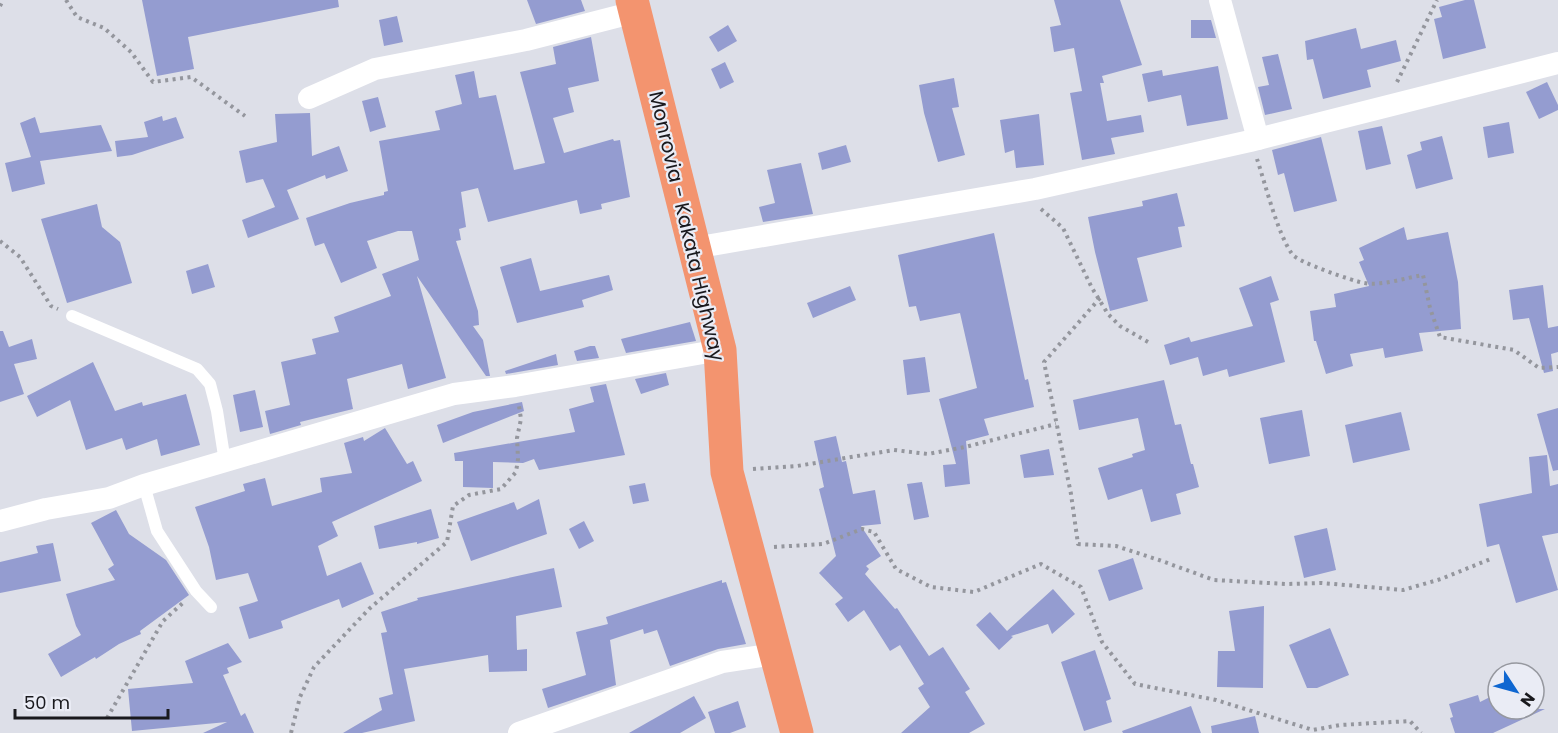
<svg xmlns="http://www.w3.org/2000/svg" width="1558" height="733" viewBox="0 0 1558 733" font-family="Poppins,sans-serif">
<rect width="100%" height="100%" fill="#dddfe8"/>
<g fill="#949cd0">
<polygon points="142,0 338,0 339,7 188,37 194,69 157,76"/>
<polygon points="527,0 581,0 585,11 536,24"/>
<polygon points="1054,0 1120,0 1142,65 1102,76 1104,83 1100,83 1107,121 1141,115 1144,132 1111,138 1115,154 1082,160 1070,93 1082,91 1074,48 1054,52 1050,27 1061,25"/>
<polygon points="1465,0 1474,0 1486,48 1443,59 1434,19 1442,17 1439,7"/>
<polygon points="397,16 403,42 384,46 379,20"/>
<polygon points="1191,20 1211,20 1216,38 1191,38"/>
<polygon points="728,25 737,41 718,52 709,37"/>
<polygon points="1356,28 1361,49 1396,40 1401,61 1367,70 1371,87 1323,99 1313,59 1307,60 1305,41"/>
<polygon points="591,37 599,81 568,88 574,112 553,118 564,153 613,139 614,141 620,140 630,197 601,204 602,209 580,214 577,200 488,222 478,188 461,192 466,227 459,229 461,240 456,241 478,311 479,325 473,326 483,340 490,376 486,376 417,276 446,378 408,389 402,364 347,379 353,409 300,422 301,425 270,434 265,411 290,405 281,362 316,354 312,339 339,332 334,317 391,296 382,274 419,260 412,231 398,231 367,241 377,268 341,283 324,243 315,246 306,218 350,203 384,195 384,192 388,191 379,141 440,130 435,111 462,104 455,75 474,71 479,98 496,95 514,170 545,163 520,72 556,64 553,47"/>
<polygon points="1278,54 1292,109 1265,115 1258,87 1269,85 1262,57"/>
<polygon points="725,62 734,82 720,89 711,69"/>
<polygon points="1218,66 1228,119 1187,126 1181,95 1148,102 1142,74 1162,70 1163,76"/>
<polygon points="954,78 959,107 952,108 965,155 938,162 924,113 919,85"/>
<polygon points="1547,82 1558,105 1558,110 1539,119 1526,92"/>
<polygon points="378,97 386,127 370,132 362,101"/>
<polygon points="310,113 312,156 339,146 348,171 326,179 325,175 287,190 299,219 248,238 242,220 275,207 263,179 246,183 239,151 277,142 275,114"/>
<polygon points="1039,114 1044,165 1016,168 1014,150 1005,153 1000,120"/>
<polygon points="162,116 163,121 176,117 184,138 132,155 117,157 115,141 148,137 144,122"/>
<polygon points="35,117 40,133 101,125 112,151 40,161 45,184 12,192 5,163 31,157 20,123"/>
<polygon points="1509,122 1514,153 1488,158 1483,127"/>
<polygon points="1382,126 1391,164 1366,170 1358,131"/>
<polygon points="1442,136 1453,179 1416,189 1407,155 1422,150 1420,142"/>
<polygon points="1321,137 1337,201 1294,212 1284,173 1278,175 1272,150"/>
<polygon points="846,145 851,162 822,170 818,153"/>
<polygon points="801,163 813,214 763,222 759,207 775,203 767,170"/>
<polygon points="1177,193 1185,226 1178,227 1182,247 1137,258 1148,301 1110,311 1095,252 1088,217 1143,206 1142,201"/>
<polygon points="97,204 102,227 120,242 132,283 67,303 41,219"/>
<polygon points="1404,227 1407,240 1448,232 1458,282 1461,329 1419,333 1423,351 1385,358 1383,348 1350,354 1353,366 1326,374 1316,341 1314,341 1310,311 1336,307 1334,294 1369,286 1359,262 1364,260 1359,248"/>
<polygon points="994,233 1025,380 1028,379 1034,407 984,419 989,435 966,441 970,484 945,487 943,465 956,464 939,399 977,388 960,313 920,321 916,306 909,307 898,255"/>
<polygon points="531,258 540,291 609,275 613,290 582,300 584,307 517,323 500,267"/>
<polygon points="208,264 215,287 192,294 186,271"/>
<polygon points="1271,276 1279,300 1270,303 1285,362 1229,377 1227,369 1203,376 1198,357 1170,365 1164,345 1189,337 1191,342 1253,326 1239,288"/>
<polygon points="1543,285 1548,328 1558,326 1558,352 1551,354 1553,371 1544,373 1529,318 1513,320 1509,290"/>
<polygon points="850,286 856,300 813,318 807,303"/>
<polygon points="690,322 696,341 626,353 621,339"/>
<polygon points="0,331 3,331 9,347 32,339 37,359 14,364 24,394 0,402"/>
<polygon points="590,346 595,346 599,358 577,361 574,351"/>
<polygon points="556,354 558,365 506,374 505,371"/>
<polygon points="925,357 930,392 907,395 903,360"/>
<polygon points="93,362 115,411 142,402 143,406 186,394 200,445 161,456 157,439 126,450 122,438 86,450 70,400 37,417 27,396"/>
<polygon points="666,373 669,385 641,394 635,379"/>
<polygon points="1164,380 1175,425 1181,424 1191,464 1193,464 1199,487 1176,494 1181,514 1151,522 1142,489 1108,500 1098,468 1133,457 1132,454 1145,450 1138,418 1079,430 1073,400"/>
<polygon points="606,384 625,455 539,470 534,459 523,463 493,462 493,488 463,487 463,461 455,461 454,453 575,432 569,409 594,402 590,387"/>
<polygon points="255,390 263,427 240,432 233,395"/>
<polygon points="522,402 524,411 443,443 437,425 473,412"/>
<polygon points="1558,408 1558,470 1553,471 1537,414"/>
<polygon points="1302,410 1310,456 1269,464 1260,418"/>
<polygon points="1401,412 1410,450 1353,463 1345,425"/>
<polygon points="385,428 407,464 413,461 422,481 332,522 338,536 318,546 327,576 361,562 374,594 342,608 339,599 281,621 283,628 249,639 239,607 258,601 248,573 216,580 209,547 195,507 245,491 243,484 265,478 272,506 322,492 320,478 352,473 344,443 363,437 364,441"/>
<polygon points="836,436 842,462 846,461 853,494 875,490 881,524 861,526 881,556 866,566 869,569 865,574 895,609 897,608 929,656 943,647 970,689 965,692 985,724 969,733 901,733 930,707 918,688 924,684 900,645 890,651 864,610 848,622 835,604 843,598 819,573 836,556 819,489 824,487 814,441"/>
<polygon points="1049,449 1054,475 1024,478 1020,455"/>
<polygon points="1547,455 1550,486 1558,484 1558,533 1542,536 1558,590 1516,603 1499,544 1487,547 1479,504 1532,493 1529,457"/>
<polygon points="922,482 929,517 914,520 907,484"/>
<polygon points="645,483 649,501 633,504 629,486"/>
<polygon points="539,499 547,534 471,561 457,522 514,502 517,510"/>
<polygon points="431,509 439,538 417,544 417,542 379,549 374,526"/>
<polygon points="116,510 129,534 166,560 189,595 140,631 141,634 119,644 96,659 95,657 61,677 48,654 81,635 76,626 66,594 115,580 108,569 114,565 91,523"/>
<polygon points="584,521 594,541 579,549 569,529"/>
<polygon points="1327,528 1336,570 1304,578 1294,536"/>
<polygon points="53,543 61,581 0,593 0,562 38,553 36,546"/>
<polygon points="1133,558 1143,589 1109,601 1098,570"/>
<polygon points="554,568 562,607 516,616 517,650 527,649 527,671 489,672 488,655 404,669 415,721 362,733 343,733 382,710 379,698 393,694 381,633 387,632 381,612 418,600 417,598"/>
<polygon points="722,580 722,583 726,582 746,644 718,649 670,666 657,630 644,634 643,629 610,640 616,685 548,708 542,689 586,675 576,632 608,624 606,617"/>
<polygon points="1053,589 1075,614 1052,634 1048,624 1011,636 1013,637 999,650 976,625 990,612 1007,631"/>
<polygon points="1264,606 1263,688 1217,687 1218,651 1235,651 1229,611"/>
<polygon points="1330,628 1349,675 1317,688 1307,688 1289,645"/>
<polygon points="228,643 242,662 227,668 229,673 223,675 241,716 245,713 254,733 203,733 227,722 132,731 128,689 193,683 185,661"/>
<polygon points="1095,650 1111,699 1106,701 1112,722 1084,731 1061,662"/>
<polygon points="1498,693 1498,709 1545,709 1493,733 1455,733 1450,718 1453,717 1449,704 1478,695 1480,702"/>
<polygon points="694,696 706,718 680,733 629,733"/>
<polygon points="738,701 746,727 730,733 715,733 708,712"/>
<polygon points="1191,706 1201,733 1123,733 1122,731"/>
<polygon points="1255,716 1259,733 1212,733 1211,726"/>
</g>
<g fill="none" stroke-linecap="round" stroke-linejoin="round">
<g stroke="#94969d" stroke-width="4" stroke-dasharray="3 4.5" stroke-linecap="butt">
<polyline points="66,0 77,17 104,28 131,52 153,82 191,77 245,116"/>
<polyline points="0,6 3,0"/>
<polyline points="1397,82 1437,0"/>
<path d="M1257,159C1266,186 1277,232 1292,254C1297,262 1353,281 1364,283C1382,286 1405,278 1423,275L1430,308L1440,337L1514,350L1539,368L1558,367"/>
<polyline points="1041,209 1063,228 1092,288 1108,314 1120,326 1148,342"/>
<polyline points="0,241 20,257 51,306 58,309"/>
<polyline points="1100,298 1044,362 1071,494 1078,544 1116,546 1159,560 1214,580 1287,584 1322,583 1403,590 1441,579 1493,558"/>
<polyline points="753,469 797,466 894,450 928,454 965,447 1056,424"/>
<polyline points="774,547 823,544 862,529 874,532 896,569 931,587 974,592 1041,564 1081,587 1102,642 1135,684 1216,700 1313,730 1340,725 1410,721 1421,733"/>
<polyline points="107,718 163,621 184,602"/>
<polyline points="291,733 300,697 314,667 369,609 447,542 453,506 469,495 501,489 516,472 518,459 517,438 521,419 519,406"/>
</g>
<g stroke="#fff" stroke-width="12">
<polyline points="72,316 197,369 210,384 217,411 225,462"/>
<polyline points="144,485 157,531 196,591 211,607"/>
</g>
<g stroke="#fff" stroke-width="22">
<polyline points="1220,0 1258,139"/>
<polyline points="309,98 375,69 526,40 635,12"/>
<polyline points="694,248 1035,189 1250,141 1558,63"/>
<polyline points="0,521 46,509 109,498 144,485 454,394 515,386 720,350"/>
<polyline points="519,733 722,662 775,654"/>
</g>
<polyline stroke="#f3946f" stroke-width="33" points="632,0 720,350 727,472 797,733"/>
</g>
<g text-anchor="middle" stroke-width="4.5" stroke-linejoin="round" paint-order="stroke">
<g font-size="20" fill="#19191d" stroke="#eaecf5">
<text transform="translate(687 226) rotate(77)" y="7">Monrovia - Kakata Highway</text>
</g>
</g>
<g transform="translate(1516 691) rotate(126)"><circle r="28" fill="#eaecf5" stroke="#96989f" stroke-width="1.5"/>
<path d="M0-4.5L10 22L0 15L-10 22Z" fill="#0f67d1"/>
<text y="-9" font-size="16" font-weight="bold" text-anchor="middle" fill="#19191d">N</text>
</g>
<path d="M15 709v9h153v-9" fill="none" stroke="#19191d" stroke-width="3"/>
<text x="24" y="709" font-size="18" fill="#19191d" stroke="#eaecf5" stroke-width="4.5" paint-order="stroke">50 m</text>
</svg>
